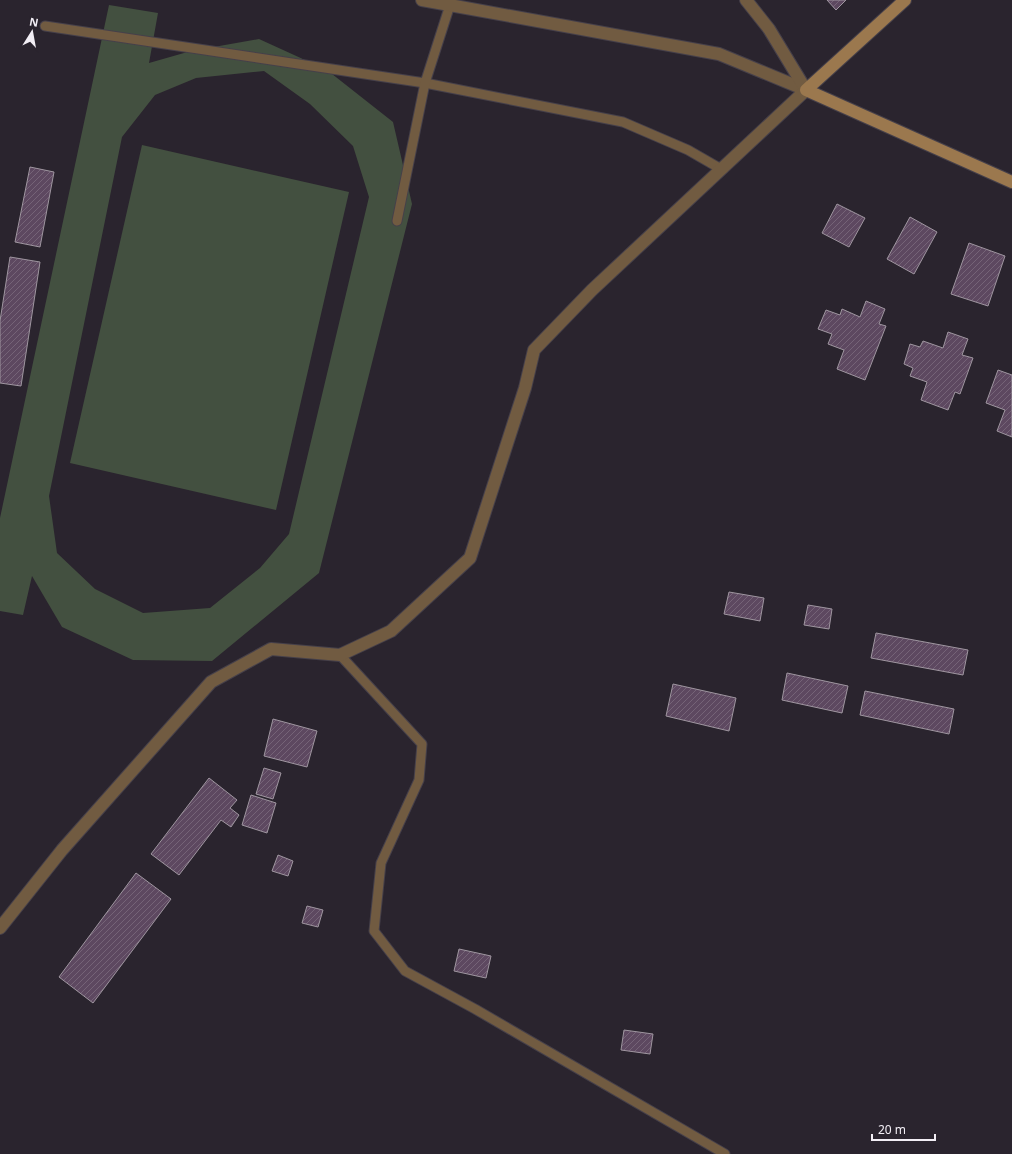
<svg xmlns="http://www.w3.org/2000/svg" width="1012" height="1154" viewBox="0 0 1012 1154" font-family="'Noto Sans',sans-serif">
<defs>
<pattern id="building-hatch" width="6" height="6" patternUnits="userSpaceOnUse"><rect width="6" height="6" fill="#5d4860"/><path d="M-1 1l2-2M0 6l6-6M5 7l2-2" fill="none" stroke="#756377"/></pattern>
</defs>
<rect width="100%" height="100%" fill="#2a242e"/>
<g fill="#435040" fill-rule="evenodd">
<path d="M109,5L158,13L149,63L191,51L259,39L327,70L393,122L412,204L319,573L212,661L133,660L62,627L32,576L23,615L0,611V518ZM264,71L310,104L353,146L369,197L289,534L260,568L210,608L143,613L95,589L57,553L49,496L122,137L155,95L196,78Z"/>
<polygon points="142,145 349,192 276,510 70,463"/>
</g>
<g fill="url(#building-hatch)" stroke="#9f96a0">
<polygon points="827,0 846,0 836,10"/>
<polygon points="30,167 54,172 40,247 15,242"/>
<polygon points="837,204 865,218 849,247 822,233"/>
<polygon points="910,217 937,232 914,274 887,259"/>
<polygon points="969,243 1005,256 988,306 951,294"/>
<polygon points="10,257 40,262 21,386 0,383 0,321"/>
<polygon points="866,301 885,309 879,324 886,326 865,380 837,369 844,350 828,344 832,334 818,329 826,310 840,315 842,309 860,317"/>
<polygon points="948,332 968,339 962,355 973,358 960,394 955,392 948,410 921,400 927,382 910,376 913,368 904,364 910,344 920,347 923,341 943,348"/>
<polygon points="998,370 1012,375 1012,437 997,431 1005,410 986,403"/>
<polygon points="729,592 764,598 760,621 724,614"/>
<polygon points="808,605 832,609 829,629 804,625"/>
<polygon points="876,633 968,650 963,675 871,658"/>
<polygon points="787,673 848,686 842,713 782,700"/>
<polygon points="673,684 736,698 729,731 666,716"/>
<polygon points="865,691 954,709 949,734 860,715"/>
<polygon points="273,719 317,731 307,767 264,756"/>
<polygon points="264,768 281,773 273,799 256,794"/>
<polygon points="209,778 237,800 230,808 239,815 231,827 221,820 179,875 151,854"/>
<polygon points="251,795 276,803 267,833 242,825"/>
<polygon points="278,855 293,861 288,876 272,871"/>
<polygon points="136,873 171,899 93,1003 59,977"/>
<polygon points="307,906 323,910 318,927 302,923"/>
<polygon points="459,949 491,956 486,978 454,971"/>
<polygon points="624,1030 653,1034 650,1054 621,1050"/>
</g>
<g fill="none" stroke-linecap="round" stroke-linejoin="round">
<defs>
<g id="lane">
<polyline points="45,26 425,83 623,122 688,150 721,169"/>
<polyline points="397,221 425,83 450,5"/>
<polyline points="340,655 422,744 419,780 381,863 374,931 405,971 475,1009 725,1154"/>
</g>
<g id="street">
<polyline points="422,0 719,54 806,90"/>
<polyline points="746,0 769,29 806,90"/>
<polyline points="0,928 62,850 211,682 271,649 340,655 391,631 470,558 525,388 534,350 592,290 806,90"/>
</g>
<polyline id="secondary" points="905,0 806,90 1012,182"/>
</defs>
<use href="#lane" stroke="#46404a" stroke-width="11"/>
<use href="#street" stroke="#46404a" stroke-width="14"/>
<use href="#secondary" stroke="#46404a" stroke-width="14"/>
<use href="#lane" stroke="#715b41" stroke-width="9"/>
<use href="#street" stroke="#715b41" stroke-width="12"/>
<use href="#secondary" stroke="#9b784e" stroke-width="12"/>
</g>
<g transform="translate(32 32) rotate(11)" stroke="#2a242e" stroke-width="3" paint-order="stroke">
<path d="M0-3L7 15L0 10L-7 15Z" fill="#f2eef5"/>
<text y="-6" font-size="11" font-weight="bold" text-anchor="middle" fill="#f2eef5">N</text>
</g>
<path d="M872 1134v6h63v-6" fill="none" stroke="#f2eef5" stroke-width="2"/>
<text x="878" y="1134" font-size="12" fill="#f2eef5" stroke="#2a242e" stroke-width="3" paint-order="stroke">20 m</text>
</svg>
